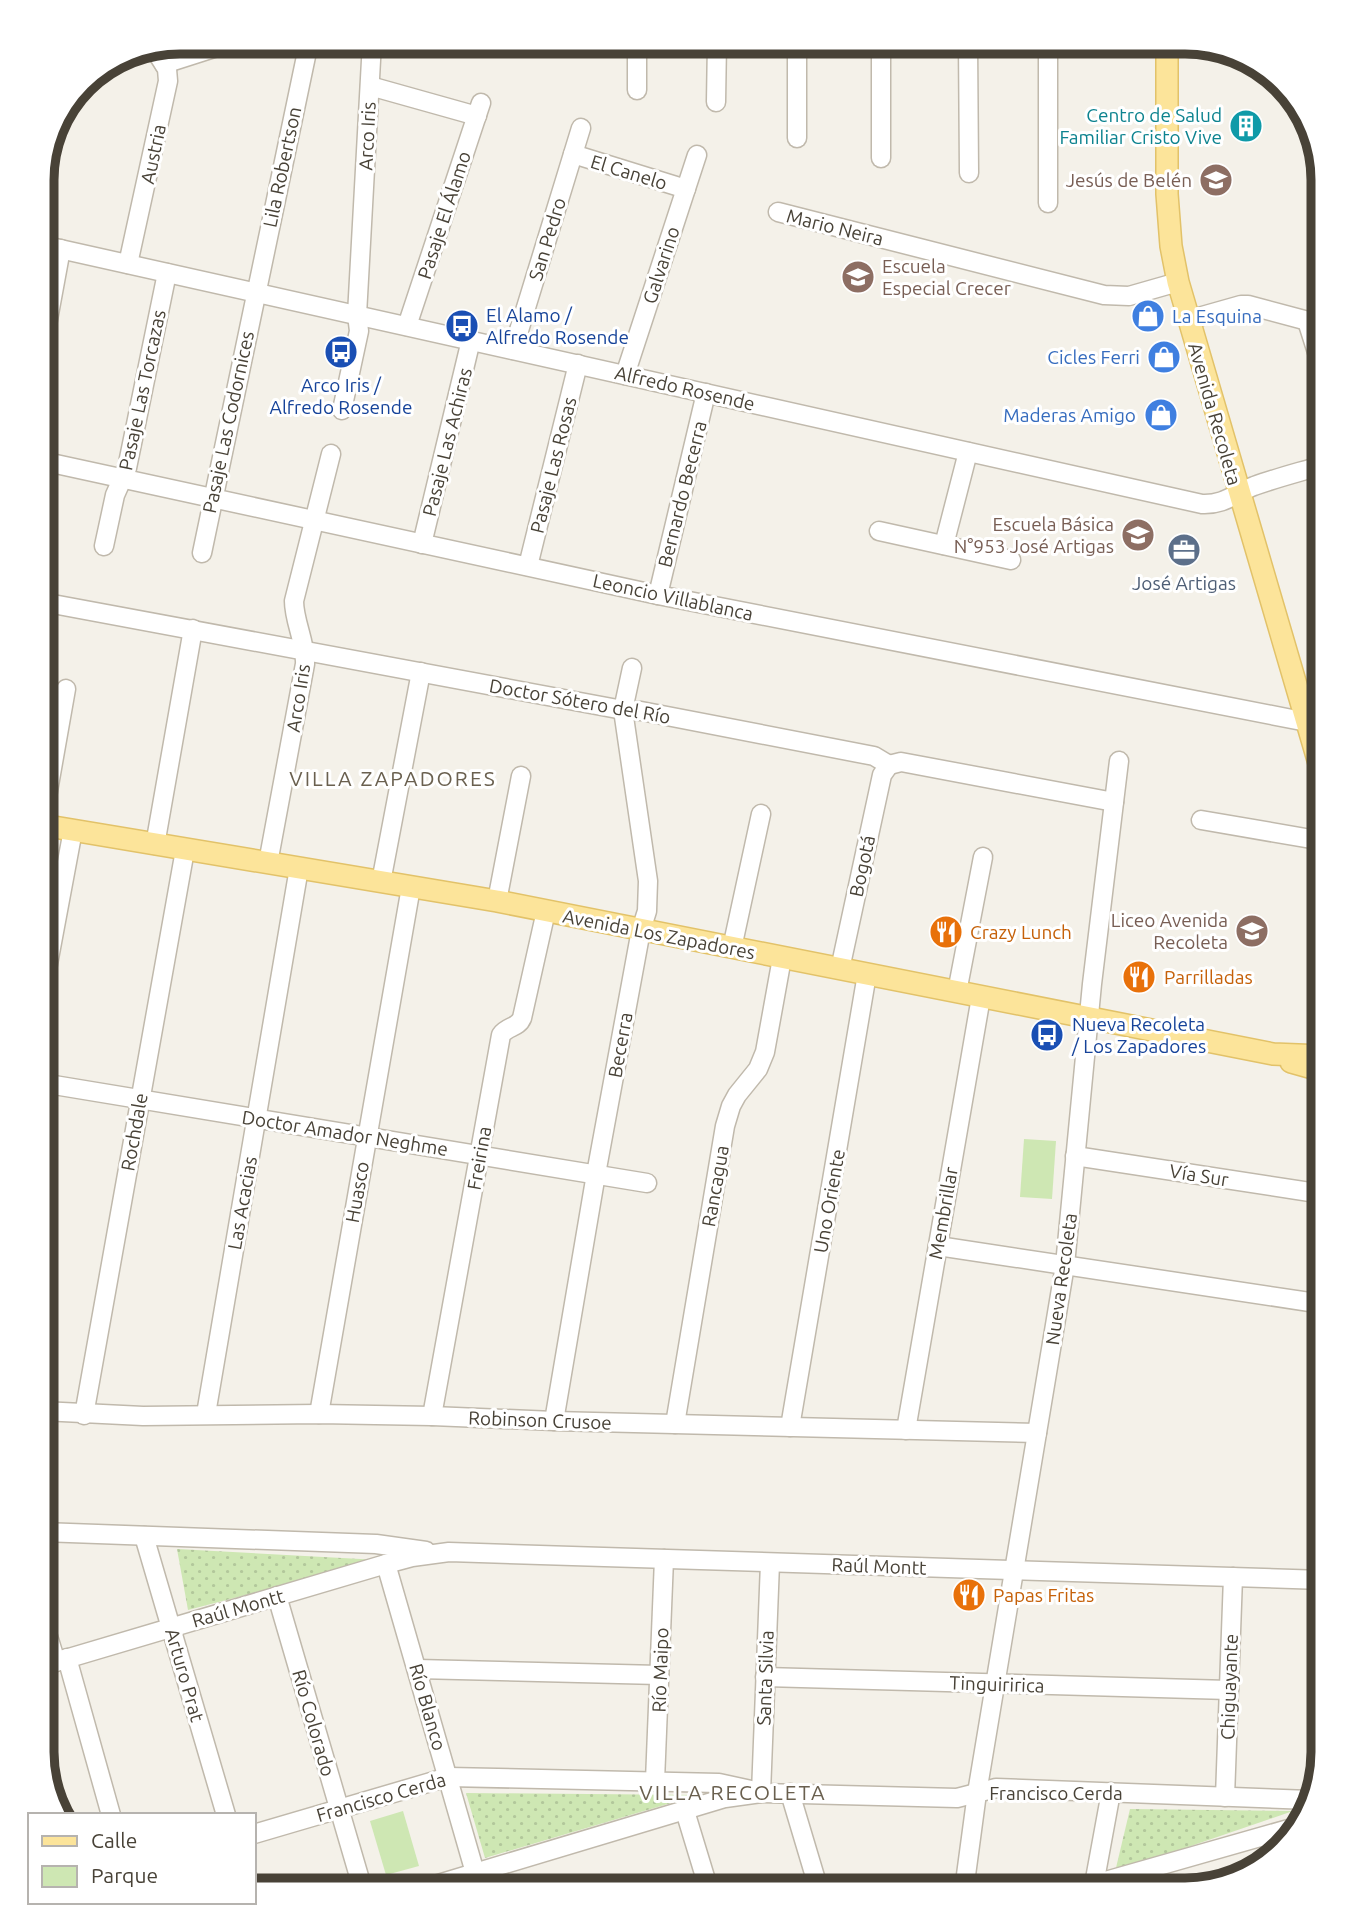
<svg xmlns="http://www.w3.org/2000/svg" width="1365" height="1932" viewBox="0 0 1365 1932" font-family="Ubuntu,sans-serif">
<defs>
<pattern id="green-dots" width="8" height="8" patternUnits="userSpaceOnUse" patternTransform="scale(1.75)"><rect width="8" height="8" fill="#cee7b3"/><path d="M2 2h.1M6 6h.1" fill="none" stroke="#b2c79b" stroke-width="1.8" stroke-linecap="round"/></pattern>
</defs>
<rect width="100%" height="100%" fill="#f4f1e9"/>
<g fill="url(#green-dots)">
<polygon points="177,1549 379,1560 188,1610"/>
<polygon points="466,1793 698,1795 485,1858"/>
<polygon points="1130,1809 1293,1811 1115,1872"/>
</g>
<g fill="#cee7b3">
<polygon points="1024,1139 1056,1141 1052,1199 1020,1197"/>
<polygon points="403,1811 419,1866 386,1875 370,1821"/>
</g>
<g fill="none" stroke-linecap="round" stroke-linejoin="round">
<defs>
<g id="minor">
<polyline points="797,42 797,138"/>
<polyline points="968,42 969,173"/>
<polyline points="164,64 214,48"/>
<polyline points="370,86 477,116"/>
<polyline points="637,90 637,42"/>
<polyline points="716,102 717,42"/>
<polyline points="573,154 686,189"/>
<polyline points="881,158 881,42"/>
<polyline points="1048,203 1048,42"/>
<polyline points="778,212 1104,295 1129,296 1178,282"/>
<path d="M42,245L1202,504C1224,505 1234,494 1254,486C1276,478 1300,472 1323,465"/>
<polyline points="128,264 168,81 167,69 153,47"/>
<polyline points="1188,320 1241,305 1248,305 1323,325"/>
<polyline points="1307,321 1323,371"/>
<polyline points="407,326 481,103"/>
<polyline points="513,350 581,128"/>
<polyline points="42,352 61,249"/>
<polyline points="625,375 697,155"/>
<polyline points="342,410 359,331 357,315 372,42"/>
<polyline points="42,461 658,595 1307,722"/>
<polyline points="879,531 1011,560"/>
<polyline points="422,544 471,340"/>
<polyline points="944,545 968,452"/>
<polyline points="104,546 115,495 127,468 167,273"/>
<polyline points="202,553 309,42"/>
<polyline points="528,566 578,364"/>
<polyline points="658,595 706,393"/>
<polyline points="42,602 623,710 641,711 874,756 889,765"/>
<polyline points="889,765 901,762 1114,802"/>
<polyline points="1201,820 1323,841"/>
<polyline points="42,825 66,689"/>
<polyline points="155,845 193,629"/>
<path d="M268,863L305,664C306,642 294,622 294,601L331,454"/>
<polyline points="381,882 421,672"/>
<polyline points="497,901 521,776"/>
<polyline points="732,948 761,814"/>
<polyline points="840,969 882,775 889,765"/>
<polyline points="957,992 983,857"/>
<polyline points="42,996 73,830"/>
<polyline points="42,1083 647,1183"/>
<polyline points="1075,1156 1323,1194"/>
<polyline points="938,1246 1323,1304"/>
<polyline points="42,1411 143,1416 319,1414 432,1416 554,1421 1037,1433"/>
<polyline points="206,1414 299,868"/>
<polyline points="319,1414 411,887"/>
<polyline points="84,1415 185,850"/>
<path d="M432,1416L501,1035C507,1026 518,1028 522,1018L546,911"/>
<polyline points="554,1421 596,1174 641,930 647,911 648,881 623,710 632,668"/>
<polyline points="675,1424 725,1126 731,1106 737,1095 758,1069 765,1052 782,958"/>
<polyline points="790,1427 867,974"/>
<polyline points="906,1430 981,997"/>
<polyline points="42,1532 376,1544 426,1551"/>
<polyline points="144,1536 226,1815"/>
<polyline points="386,1564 480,1890"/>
<polyline points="277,1596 363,1890"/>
<polyline points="42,1617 56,1662"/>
<polyline points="67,1658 111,1815"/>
<polyline points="42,1666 386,1564 412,1557 449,1552 1323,1580"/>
<polyline points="417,1669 659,1675"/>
<polyline points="765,1677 1229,1690"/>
<polyline points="655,1781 664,1559"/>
<polyline points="761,1793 770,1563"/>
<polyline points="790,1793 819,1890"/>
<polyline points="1225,1797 1233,1577"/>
<polyline points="685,1811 709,1890"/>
<polyline points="254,1834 448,1777 719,1783 751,1790"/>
<polyline points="1095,1884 1299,1826"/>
<polyline points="418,1890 725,1798 761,1793 957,1798 996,1788 1310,1800"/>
<polyline points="964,1890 977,1793 1065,1265 1092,984 1119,761"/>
<polyline points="1093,1890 1111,1792"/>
</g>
<g id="major">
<polyline points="1167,42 1167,194 1171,246 1178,282 1323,777"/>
<polyline points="42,825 497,901 1273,1054 1323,1056"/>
<polyline points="1291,1062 1323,1071"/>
</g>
</defs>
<use href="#minor" stroke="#c0b9ac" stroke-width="21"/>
<use href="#major" stroke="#e2c269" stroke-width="24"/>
<use href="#minor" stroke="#fff" stroke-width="18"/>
<use href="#major" stroke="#fce49a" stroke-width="21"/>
</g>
<defs>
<symbol id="building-disc" viewBox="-11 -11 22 22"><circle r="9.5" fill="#0f9aa8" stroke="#fff"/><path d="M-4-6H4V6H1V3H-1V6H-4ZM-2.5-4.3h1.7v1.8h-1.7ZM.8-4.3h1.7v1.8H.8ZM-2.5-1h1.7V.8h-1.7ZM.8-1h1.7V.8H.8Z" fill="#fff"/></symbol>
<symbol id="school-disc" viewBox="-11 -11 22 22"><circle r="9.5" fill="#8d6e63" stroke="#fff"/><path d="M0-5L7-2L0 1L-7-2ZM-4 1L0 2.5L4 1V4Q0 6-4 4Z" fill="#fff"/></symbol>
<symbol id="shop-disc" viewBox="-11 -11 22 22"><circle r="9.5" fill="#3f7fe0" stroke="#fff"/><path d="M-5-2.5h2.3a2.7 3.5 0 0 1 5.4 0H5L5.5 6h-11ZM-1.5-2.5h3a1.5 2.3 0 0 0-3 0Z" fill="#fff"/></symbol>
<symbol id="bus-disc" viewBox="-11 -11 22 22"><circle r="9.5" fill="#1a4fb4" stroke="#fff"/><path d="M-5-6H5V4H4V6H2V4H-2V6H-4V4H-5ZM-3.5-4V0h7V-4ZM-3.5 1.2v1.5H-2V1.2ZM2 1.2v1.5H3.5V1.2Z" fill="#fff"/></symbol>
<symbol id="office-disc" viewBox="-11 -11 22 22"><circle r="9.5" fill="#5c6f8a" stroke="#fff"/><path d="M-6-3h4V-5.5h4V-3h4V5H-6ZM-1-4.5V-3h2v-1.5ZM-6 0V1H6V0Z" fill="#fff"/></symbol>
<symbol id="restaurant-disc" viewBox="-11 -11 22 22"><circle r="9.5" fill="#e8710a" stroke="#fff"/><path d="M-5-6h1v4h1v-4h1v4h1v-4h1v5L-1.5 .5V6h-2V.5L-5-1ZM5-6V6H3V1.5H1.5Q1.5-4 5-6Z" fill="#fff"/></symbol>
</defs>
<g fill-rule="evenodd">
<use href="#building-disc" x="1227" y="107" width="38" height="38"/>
<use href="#school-disc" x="1197" y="161" width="38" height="38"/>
<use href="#school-disc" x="839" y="258" width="38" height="38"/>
<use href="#shop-disc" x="1129" y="297" width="38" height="38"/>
<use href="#bus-disc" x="443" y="307" width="38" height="38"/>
<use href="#bus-disc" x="322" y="333" width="38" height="38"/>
<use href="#shop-disc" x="1145" y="338" width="38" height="38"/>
<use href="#shop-disc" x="1142" y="396" width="38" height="38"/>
<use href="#school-disc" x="1119" y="516" width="38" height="38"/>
<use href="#office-disc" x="1165" y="531" width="38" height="38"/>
<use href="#school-disc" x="1233" y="912" width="38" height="38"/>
<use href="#restaurant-disc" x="927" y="913" width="38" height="38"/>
<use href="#restaurant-disc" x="1120" y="958" width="38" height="38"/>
<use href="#bus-disc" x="1028" y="1016" width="38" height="38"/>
<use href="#restaurant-disc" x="950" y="1576" width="38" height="38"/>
</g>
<g text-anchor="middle" stroke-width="6" stroke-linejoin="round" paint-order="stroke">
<g font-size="19" fill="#0d838f" stroke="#fff" text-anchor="end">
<text x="1222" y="122">Centro de Salud<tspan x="1222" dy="22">Familiar Cristo Vive</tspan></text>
</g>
<g font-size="19" fill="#484237" stroke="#fff">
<text transform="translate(367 136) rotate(-87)" y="7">Arco Iris</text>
<text transform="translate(153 154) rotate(-78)" y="7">Austria</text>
<text transform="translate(282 167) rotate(-78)" y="7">Lila Robertson</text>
<text transform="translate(629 172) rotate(17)" y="7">El Canelo</text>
<text transform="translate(444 215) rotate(-72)" y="7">Pasaje El Álamo</text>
<text transform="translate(835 227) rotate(14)" y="7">Mario Neira</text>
<text transform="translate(547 239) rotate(-73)" y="7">San Pedro</text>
<text transform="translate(661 265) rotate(-72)" y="7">Galvarino</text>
<text transform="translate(685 388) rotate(13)" y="7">Alfredo Rosende</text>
<text transform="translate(142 390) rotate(-78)" y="7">Pasaje Las Torcazas</text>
<text transform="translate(1215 414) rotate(74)" y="7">Avenida Recoleta</text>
<text transform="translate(228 422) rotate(-78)" y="7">Pasaje Las Codornices</text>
<text transform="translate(447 442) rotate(-76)" y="7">Pasaje Las Achiras</text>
<text transform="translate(553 465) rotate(-76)" y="7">Pasaje Las Rosas</text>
<text transform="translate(682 494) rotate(-76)" y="7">Bernardo Becerra</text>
<text transform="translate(673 597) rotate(12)" y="7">Leoncio Villablanca</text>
<text transform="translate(298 698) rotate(-81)" y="7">Arco Iris</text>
<text transform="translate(580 701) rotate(10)" y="7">Doctor Sótero del Río</text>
<text transform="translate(862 866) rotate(-78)" y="7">Bogotá</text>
<text transform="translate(659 934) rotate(11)" y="7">Avenida Los Zapadores</text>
<text transform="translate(620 1045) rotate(-80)" y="7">Becerra</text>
<text transform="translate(134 1132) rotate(-80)" y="7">Rochdale</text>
<text transform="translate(345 1133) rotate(9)" y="7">Doctor Amador Neghme</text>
<text transform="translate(479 1158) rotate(-80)" y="7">Freirina</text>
<text transform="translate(1199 1175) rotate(9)" y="7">Vía Sur</text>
<text transform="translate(715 1186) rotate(-80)" y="7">Rancagua</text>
<text transform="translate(357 1192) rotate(-80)" y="7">Huasco</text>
<text transform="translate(829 1201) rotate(-80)" y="7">Uno Oriente</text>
<text transform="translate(242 1203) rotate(-80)" y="7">Las Acacias</text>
<text transform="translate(943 1213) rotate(-80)" y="7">Membrillar</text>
<text transform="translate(1061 1279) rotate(-82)" y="7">Nueva Recoleta</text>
<text transform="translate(540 1420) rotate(2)" y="7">Robinson Crusoe</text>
<text transform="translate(879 1566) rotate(2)" y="7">Raúl Montt</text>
<text transform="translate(238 1608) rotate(-16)" y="7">Raúl Montt</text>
<text transform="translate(660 1670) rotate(-88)" y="7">Río Maipo</text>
<text transform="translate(185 1675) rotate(74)" y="7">Arturo Prat</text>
<text transform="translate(765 1678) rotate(-88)" y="7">Santa Silvia</text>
<text transform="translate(997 1684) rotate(2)" y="7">Tinguiririca</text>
<text transform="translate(1229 1687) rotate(-88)" y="7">Chiguayante</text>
<text transform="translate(428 1707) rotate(74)" y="7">Río Blanco</text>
<text transform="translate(314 1723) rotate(74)" y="7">Río Colorado</text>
<text x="1056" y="1800">Francisco Cerda</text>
<text transform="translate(381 1797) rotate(-16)" y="7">Francisco Cerda</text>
</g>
<g font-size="19" fill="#785e54" stroke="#fff" text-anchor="end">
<text x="1192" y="187">Jesús de Belén</text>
<text x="882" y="273" text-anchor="start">Escuela<tspan x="882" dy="22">Especial Crecer</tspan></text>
<text x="1114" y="531">Escuela Básica<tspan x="1114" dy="22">N°953 José Artigas</tspan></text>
<text x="1228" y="927">Liceo Avenida<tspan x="1228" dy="22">Recoleta</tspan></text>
</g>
<g font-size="19" fill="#164399" stroke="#fff" text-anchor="start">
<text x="486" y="322">El Alamo /<tspan x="486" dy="22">Alfredo Rosende</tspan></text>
<text x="341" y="392" text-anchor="middle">Arco Iris /<tspan x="341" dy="22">Alfredo Rosende</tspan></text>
<text x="1072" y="1031">Nueva Recoleta<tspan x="1072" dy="22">/ Los Zapadores</tspan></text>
</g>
<g font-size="19" fill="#366cbe" stroke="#fff" text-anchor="end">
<text x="1172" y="323" text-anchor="start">La Esquina</text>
<text x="1140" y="364">Cicles Ferri</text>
<text x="1136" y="422">Maderas Amigo</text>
</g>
<g font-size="19" fill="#4e5e75" stroke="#fff">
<text x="1184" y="590">José Artigas</text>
</g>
<g font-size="19" fill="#c56008" stroke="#fff" text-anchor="start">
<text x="970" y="939">Crazy Lunch</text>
<text x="1164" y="984">Parrilladas</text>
<text x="993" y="1602">Papas Fritas</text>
</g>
<g font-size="21" letter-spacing="2" fill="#6a604f" stroke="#fff">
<text x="393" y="786">VILLA ZAPADORES</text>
<text x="733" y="1800">VILLA RECOLETA</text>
</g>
</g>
<path d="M0 0H1365V1932H0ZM180 54H1185A126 126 0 0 1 1311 180V1752A126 126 0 0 1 1185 1878H180A126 126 0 0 1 54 1752V180A126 126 0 0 1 180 54Z" fill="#fff" fill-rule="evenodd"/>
<path fill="none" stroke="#484237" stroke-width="9" d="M180 54H1185A126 126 0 0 1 1311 180V1752A126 126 0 0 1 1185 1878H180A126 126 0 0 1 54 1752V180A126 126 0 0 1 180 54Z"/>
<rect x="28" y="1813" width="228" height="91" fill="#ffffff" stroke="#b6b3af" stroke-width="2"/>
<rect x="42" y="1836" width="35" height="10" fill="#fce49a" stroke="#b6b3af" stroke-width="2"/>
<text x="91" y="1848" font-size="21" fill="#484237">Calle</text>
<rect x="42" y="1866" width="35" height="21" fill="#cee7b3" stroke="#b6b3af" stroke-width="2"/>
<text x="91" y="1883" font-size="21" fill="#484237">Parque</text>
</svg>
